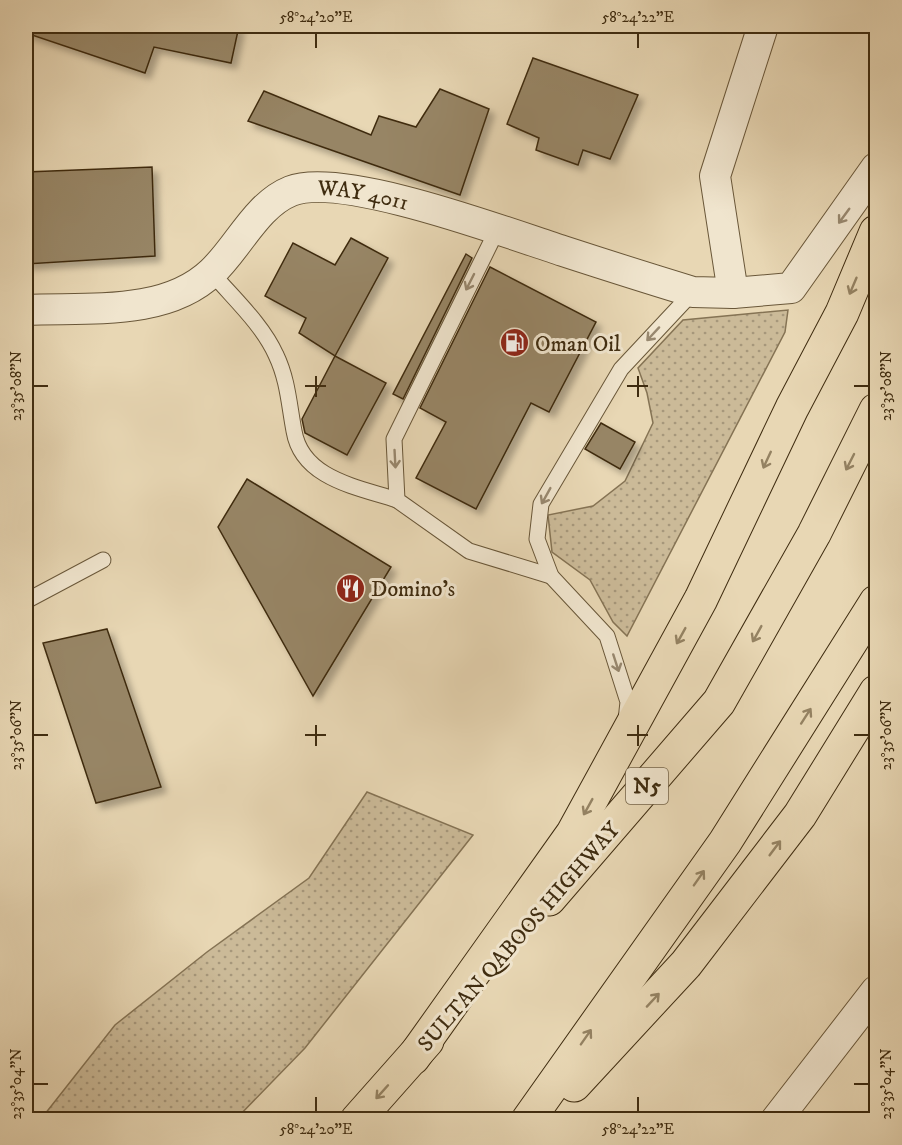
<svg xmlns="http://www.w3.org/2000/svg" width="902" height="1145" viewBox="0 0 902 1145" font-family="'IM FELL DW Pica',serif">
<defs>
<pattern id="grass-dots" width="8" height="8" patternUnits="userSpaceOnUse" patternTransform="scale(1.5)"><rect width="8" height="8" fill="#cbba98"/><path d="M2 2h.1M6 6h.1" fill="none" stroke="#a6977b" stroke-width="1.8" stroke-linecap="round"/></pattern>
<filter id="shadow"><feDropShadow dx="5.5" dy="5.5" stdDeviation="3" flood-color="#0004"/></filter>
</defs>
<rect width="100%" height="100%" fill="#e8d7b4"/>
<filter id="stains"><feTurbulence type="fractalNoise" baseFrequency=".00333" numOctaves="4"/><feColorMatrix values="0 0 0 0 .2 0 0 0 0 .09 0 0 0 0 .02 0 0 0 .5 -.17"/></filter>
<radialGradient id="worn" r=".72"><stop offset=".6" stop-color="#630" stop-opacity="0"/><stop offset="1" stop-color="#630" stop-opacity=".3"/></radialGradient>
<g fill="url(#grass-dots)" stroke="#857354" stroke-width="1.5">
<polygon points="788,310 785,332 627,636 613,622 590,580 552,552 548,515 593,506 625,481 653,423 647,393 638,368 683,320"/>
<polygon points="367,792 473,835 305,1048 236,1119 41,1119 115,1025 207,952 309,878"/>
</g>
<g fill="#978565" stroke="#3f2c10" stroke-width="1.5" filter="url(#shadow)">
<polygon points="26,26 239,26 231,63 154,47 145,73 26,33"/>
<polygon points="533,58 638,95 610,159 583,150 578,165 536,150 539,138 507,124"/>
<polygon points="440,89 489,109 460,195 248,121 264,91 371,135 379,116 416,127"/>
<polygon points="152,167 155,256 26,264 26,172"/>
<polygon points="351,238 388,258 335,356 299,333 306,318 265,296 293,243 335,265"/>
<polygon points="466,254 472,258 403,399 393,394"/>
<polygon points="490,267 596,322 549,412 531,403 476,509 416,478 446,422 420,408"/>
<polygon points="335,356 386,383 347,455 305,433 302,419"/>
<polygon points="601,423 635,442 620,469 585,449"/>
<polygon points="247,479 391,567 313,696 218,527"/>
<polygon points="107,629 161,787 96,803 43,643"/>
</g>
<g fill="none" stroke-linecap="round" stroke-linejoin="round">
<defs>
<g id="lane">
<polyline points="497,230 394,439 397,500 469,551 551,576"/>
<path d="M212,273C234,299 262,324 276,355C288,380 289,405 294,431C302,479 358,487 397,500"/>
<polyline points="26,601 103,560"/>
<polyline points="626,720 628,702 607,636 551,576 537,539 541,504 621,369 693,292"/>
</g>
<g id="street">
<polyline points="733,293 715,176 763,26"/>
<path id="s1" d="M26,310C86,307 165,317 212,272C238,248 256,205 291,191C342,171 507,233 563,251C606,265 650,279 693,292L733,293L791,288L876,168"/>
<polyline points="776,1120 876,991"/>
</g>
<g id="highway">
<polyline points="549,899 719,702 814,534 876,410"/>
<polyline points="413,1058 573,833 701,599 792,408 842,313 876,232"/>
<polyline points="574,1085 686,964 800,815 876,692"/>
<polyline points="357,1120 427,1041"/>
<polyline points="528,1120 725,842 876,602"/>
</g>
</defs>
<use href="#lane" stroke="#695739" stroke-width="17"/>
<use href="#street" stroke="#695739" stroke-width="32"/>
<use href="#highway" stroke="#3f2c10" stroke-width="35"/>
<use href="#lane" stroke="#f0e5ce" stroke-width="15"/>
<use href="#street" stroke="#f0e5ce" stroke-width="30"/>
<use href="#highway" stroke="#e8d7b4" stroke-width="33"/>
</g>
<defs><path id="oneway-shaft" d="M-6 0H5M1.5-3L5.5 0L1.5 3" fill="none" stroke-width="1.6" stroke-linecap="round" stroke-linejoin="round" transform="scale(1.5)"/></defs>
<g stroke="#98886f">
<use href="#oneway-shaft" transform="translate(844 216) rotate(126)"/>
<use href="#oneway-shaft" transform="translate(470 282) rotate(117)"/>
<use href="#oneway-shaft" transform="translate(653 334) rotate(133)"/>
<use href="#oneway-shaft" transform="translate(395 459) rotate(87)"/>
<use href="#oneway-shaft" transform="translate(546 496) rotate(119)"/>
<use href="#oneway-shaft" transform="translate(616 663) rotate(72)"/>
</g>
<g stroke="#948262">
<use href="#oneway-shaft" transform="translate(853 286) rotate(113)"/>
<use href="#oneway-shaft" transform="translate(767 460) rotate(115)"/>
<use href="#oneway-shaft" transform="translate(850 462) rotate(117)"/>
<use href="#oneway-shaft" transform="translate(757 634) rotate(119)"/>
<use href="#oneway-shaft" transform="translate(681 636) rotate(119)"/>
<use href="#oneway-shaft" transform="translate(806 716) rotate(-57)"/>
<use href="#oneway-shaft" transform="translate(588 807) rotate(119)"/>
<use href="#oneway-shaft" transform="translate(775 848) rotate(-53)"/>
<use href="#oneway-shaft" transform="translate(699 878) rotate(-55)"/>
<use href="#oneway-shaft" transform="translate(653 1000) rotate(-47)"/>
<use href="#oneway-shaft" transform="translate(586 1037) rotate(-55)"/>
<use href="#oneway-shaft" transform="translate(382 1092) rotate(132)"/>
</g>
<path fill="none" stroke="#3f2c10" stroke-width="2" d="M316,33V48M638,33V48M316,376V397M638,376V397M33,386H48M305,386H326M627,386H648M854,386H869M316,725V746M638,725V746M33,735H48M305,735H326M627,735H648M854,735H869M33,1084H48M854,1084H869M316,1097V1112M638,1097V1112"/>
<defs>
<symbol id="fuel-disc" viewBox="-11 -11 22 22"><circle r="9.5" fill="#8f2418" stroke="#f0e5ce"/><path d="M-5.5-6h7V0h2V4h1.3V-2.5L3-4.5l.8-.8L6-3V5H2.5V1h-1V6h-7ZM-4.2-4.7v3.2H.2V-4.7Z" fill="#fff"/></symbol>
<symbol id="restaurant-disc" viewBox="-11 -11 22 22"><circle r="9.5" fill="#8f2418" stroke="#f0e5ce"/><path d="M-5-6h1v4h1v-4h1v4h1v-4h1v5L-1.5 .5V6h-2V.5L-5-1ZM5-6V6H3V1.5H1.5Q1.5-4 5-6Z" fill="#fff"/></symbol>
</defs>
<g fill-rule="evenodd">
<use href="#fuel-disc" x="498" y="326" width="33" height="33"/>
<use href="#restaurant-disc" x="334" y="572" width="33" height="33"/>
</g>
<g text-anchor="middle" stroke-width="6" stroke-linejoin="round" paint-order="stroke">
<rect fill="#f0e5ce" stroke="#746449" stroke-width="1.5" x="626" y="768" width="42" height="36" rx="4.5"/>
<g font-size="21" font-weight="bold" fill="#3f2c10">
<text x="647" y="793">N5</text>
</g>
<g font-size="22" fill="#3f2c10" stroke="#f0e5ce">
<text dy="8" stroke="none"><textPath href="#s1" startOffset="382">WAY 4011</textPath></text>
<text transform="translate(518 936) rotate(-49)" y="8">SULTAN QABOOS HIGHWAY</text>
</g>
<g font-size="22" fill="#3f2c10" stroke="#f0e5ce" text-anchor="start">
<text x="535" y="351">Oman Oil</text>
<text x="371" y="596">Domino's</text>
</g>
</g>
<rect width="902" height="1145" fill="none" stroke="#e8d7b4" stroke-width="66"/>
<rect x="33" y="33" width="836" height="1079" fill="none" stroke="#3f2c10" stroke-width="2"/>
<g font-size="15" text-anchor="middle" fill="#3f2c10">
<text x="316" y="22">58°24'20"E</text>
<text x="638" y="22">58°24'22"E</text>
<text transform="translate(16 386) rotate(-90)" y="5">23°35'08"N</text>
<text transform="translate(886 386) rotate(-90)" y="5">23°35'08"N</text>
<text transform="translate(16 735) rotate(-90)" y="5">23°35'06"N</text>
<text transform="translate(886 735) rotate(-90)" y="5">23°35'06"N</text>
<text transform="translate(16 1084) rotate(-90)" y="5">23°35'04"N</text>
<text transform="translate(886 1084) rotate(-90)" y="5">23°35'04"N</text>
<text x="316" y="1134">58°24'20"E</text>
<text x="638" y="1134">58°24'22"E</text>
</g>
<rect width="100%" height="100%" filter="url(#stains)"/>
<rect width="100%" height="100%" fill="url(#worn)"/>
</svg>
